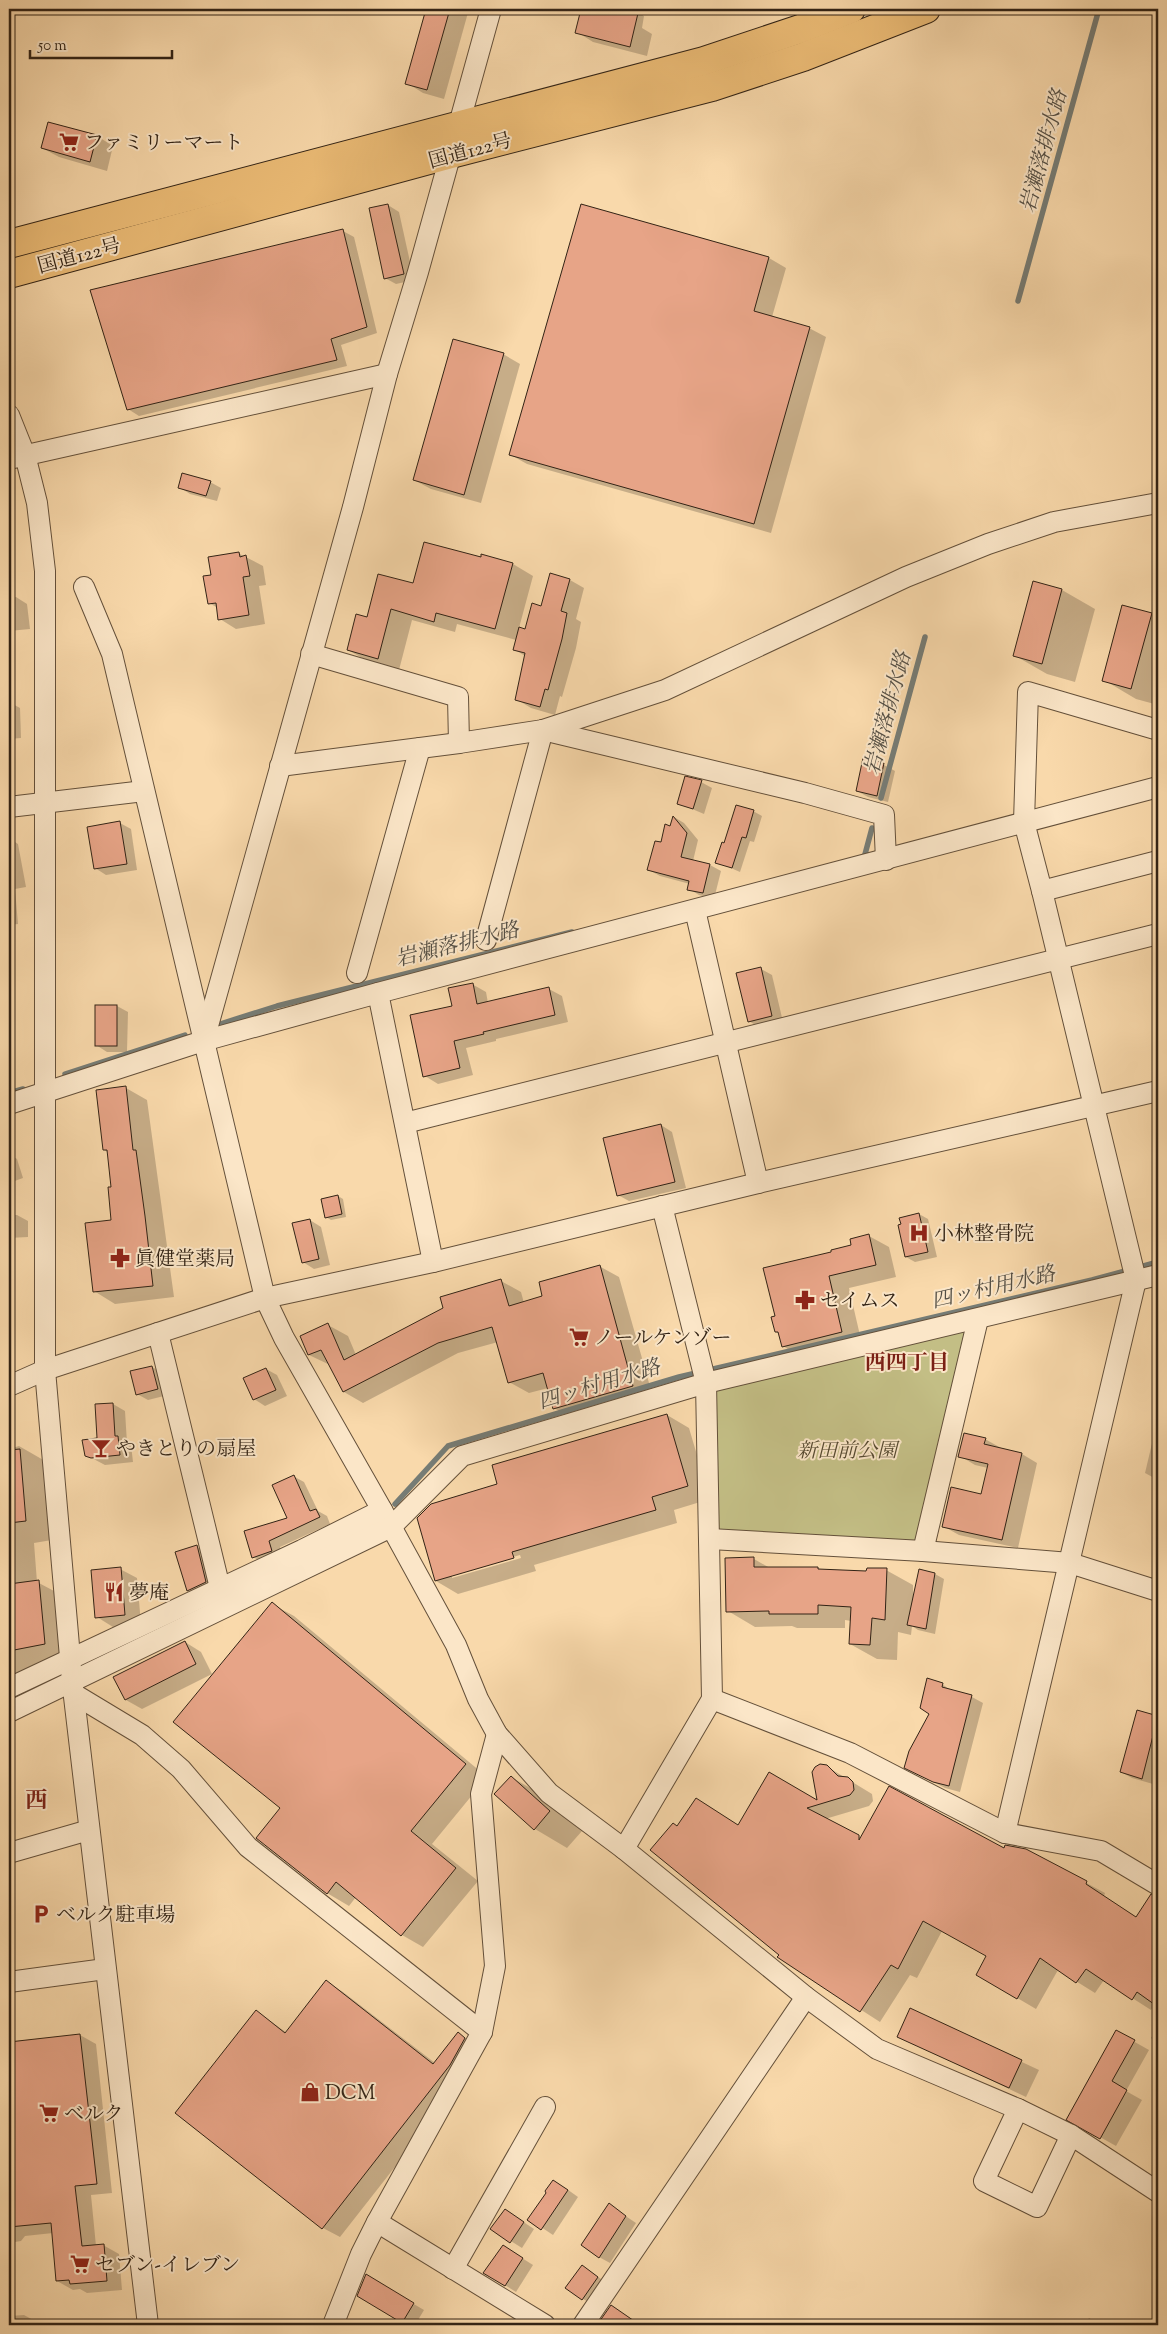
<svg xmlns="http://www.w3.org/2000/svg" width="1167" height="2334" viewBox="0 0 1167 2334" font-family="'Sorts Mill Goudy','Noto Serif JP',serif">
<rect width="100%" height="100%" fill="#f9d9ab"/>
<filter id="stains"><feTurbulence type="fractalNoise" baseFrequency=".004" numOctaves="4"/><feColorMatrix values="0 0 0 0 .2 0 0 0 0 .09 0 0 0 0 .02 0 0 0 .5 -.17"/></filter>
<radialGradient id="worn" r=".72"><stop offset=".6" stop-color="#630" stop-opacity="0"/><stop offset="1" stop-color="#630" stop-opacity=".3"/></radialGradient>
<polygon fill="#c3be85" stroke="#7a704d" points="978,1319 923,1551 710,1539 706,1383"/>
<g fill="#0003" fill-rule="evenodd">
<polygon points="427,9 469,9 444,99 423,93 407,83"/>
<polygon points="583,9 632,9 644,16 642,28 652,34 647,56 593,42 577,32"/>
<polygon points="671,9 689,9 688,13"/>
<polygon points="49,123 97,136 113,146 107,171 59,157 42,148"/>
<polygon points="388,205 399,212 414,280 396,284 385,278"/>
<polygon points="581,205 769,258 786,268 772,317 809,328 826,337 771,533 527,464 511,455"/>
<polygon points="343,231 354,237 377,333 341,345 347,366 139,416 128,409"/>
<polygon points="503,354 520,364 481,503 431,489 414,480"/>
<polygon points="210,482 221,488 217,501 190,494 179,487"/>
<polygon points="238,553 263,566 266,585 259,586 265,624 236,629 220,619 218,608 209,603 213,576"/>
<polygon points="482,556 513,564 533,576 519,628 526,630 542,607 570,580 584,588 576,619 581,622 576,648 562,697 560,696 555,715 531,708 516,699 525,656 514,649 516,640 457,624 455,632 412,620 399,670 369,662 348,650 368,618 414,584 481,559"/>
<polygon points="1034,582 1062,590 1095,609 1075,682 1047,674 1014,655"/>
<polygon points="16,597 27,604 30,629 9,631 9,598"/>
<polygon points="1151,614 1158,619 1158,705 1136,699 1104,680"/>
<polygon points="9,702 20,708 21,738 9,739"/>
<polygon points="864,760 884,765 895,771 888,802 868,797 857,791"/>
<polygon points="701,782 712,788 704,814 678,803"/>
<polygon points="753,811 762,816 754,842 750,841 740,872 717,862 725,845"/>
<polygon points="674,817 684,823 698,840 693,861 710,865 721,871 714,899 699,895 689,889 690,884 660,876 649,870"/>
<polygon points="120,823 131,829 137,870 106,875 95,868"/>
<polygon points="9,838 18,844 26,887 15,889 18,924 9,925"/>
<polygon points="761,969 772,975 783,1022 760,1028 749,1021"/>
<polygon points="472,984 486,992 488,1003 549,989 562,996 568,1022 496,1039 496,1041 466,1048 473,1075 438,1084 425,1076 453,1007"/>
<polygon points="96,1006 117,1006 128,1012 127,1052 107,1052 96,1045"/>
<polygon points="126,1088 147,1100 174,1297 115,1304 94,1291 112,1221 113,1188 109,1153 104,1150"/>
<polygon points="661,1125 672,1132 686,1188 629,1201 618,1195"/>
<polygon points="9,1154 17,1159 23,1178 9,1183"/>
<polygon points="338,1196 343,1199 346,1217 331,1220 326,1217"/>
<polygon points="919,1214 928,1219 937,1257 915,1262 906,1257"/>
<polygon points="9,1215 17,1215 28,1221 28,1237 9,1238"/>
<polygon points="310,1220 321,1227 330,1265 314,1269 303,1262"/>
<polygon points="869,1236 889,1247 896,1277 849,1288 862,1344 803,1358 783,1346 780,1334 776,1332 776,1317 833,1253 853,1245"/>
<polygon points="599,1266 619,1277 653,1397 574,1419 554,1408 548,1388 529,1393 509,1382 498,1342 458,1353 363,1403 344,1392 330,1365 309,1355 328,1325 348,1336 356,1355 501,1281 521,1292 524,1303 544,1297"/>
<polygon points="152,1367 163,1373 168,1395 148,1400 137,1394"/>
<polygon points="266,1369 277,1375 287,1396 265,1406 254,1399"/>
<polygon points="113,1404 125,1411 127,1443 131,1445 133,1462 105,1465 86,1455 99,1439"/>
<path d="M667,1415L689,1428L710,1499L674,1510L677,1523L534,1565L536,1571L458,1594L436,1581ZM520,1555L521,1558L452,1578V1575Z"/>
<polygon points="1154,1435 1158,1436 1158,1480 1145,1473"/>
<polygon points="985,1439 1001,1448 1022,1454 1037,1463 1018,1548 959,1535 943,1526 982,1496 988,1468 975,1465 960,1456"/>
<polygon points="19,1446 52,1465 58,1539 34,1543 37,1582 71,1600 77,1663 9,1675 9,1449"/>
<polygon points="293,1476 304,1482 318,1511 327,1516 330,1524 280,1547 283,1557 264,1563 253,1557 289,1519"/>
<polygon points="197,1547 208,1553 217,1588 199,1596 188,1590"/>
<polygon points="754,1559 770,1568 818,1568 822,1570 868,1572 886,1570 913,1585 913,1599 920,1571 935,1574 944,1579 935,1634 918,1630 912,1626 911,1635 898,1632 897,1660 877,1659 850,1644 851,1621 845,1620 845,1628 797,1628 792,1626 755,1627 728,1611"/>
<polygon points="120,1569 137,1578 141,1624 113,1627 97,1617"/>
<polygon points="272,1604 294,1616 487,1777 432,1844 478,1881 423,1947 402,1935 356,1897 349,1906 327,1893 282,1808"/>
<polygon points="185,1642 201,1652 212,1674 142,1709 126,1700"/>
<polygon points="942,1684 953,1692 972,1697 983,1703 960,1792 945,1788 917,1774 931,1713"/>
<polygon points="1138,1712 1158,1717 1158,1765 1153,1784 1132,1778 1121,1772"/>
<polygon points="826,1766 872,1794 873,1801 869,1806 825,1819 862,1838 1025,1850 1105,1893 1104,1896 1137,1918 1151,1896 1158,1901 1158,2005 1155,2003 1151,2010 1104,1980 1095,1993 1058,1970 1036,2009 978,1975 988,1956 942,1931 917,1978 910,1975 880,2022 779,1957 780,1955 678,1827 739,1826 819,1802"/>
<polygon points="511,1777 544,1796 582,1831 567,1848 535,1829"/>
<polygon points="327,1982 343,1992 435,2063 458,2034 475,2043 467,2075 340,2237 323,2228 177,2112 256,2011 287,2033"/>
<polygon points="911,2010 1039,2070 1026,2097 899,2036"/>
<polygon points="1158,2027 1158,2043 1151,2038"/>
<polygon points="1117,2032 1149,2050 1126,2091 1142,2100 1116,2146 1068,2119"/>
<polygon points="80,2035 96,2044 112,2193 91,2195 96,2246 103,2245 119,2254 122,2290 87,2293 80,2289 73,2290 57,2281 53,2233 25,2236 21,2241 9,2243 9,2043"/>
<polygon points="1158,2112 1158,2124 1153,2120"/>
<polygon points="564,2187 578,2197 553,2235 529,2219"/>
<polygon points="609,2205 636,2223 610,2263 599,2257"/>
<polygon points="516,2217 534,2229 522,2248 492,2229"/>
<polygon points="514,2253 533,2265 516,2292 484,2272"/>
<polygon points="582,2267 609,2284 594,2305 583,2299"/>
<polygon points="366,2276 424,2310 415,2325 409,2325 359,2295"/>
<polygon points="24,2315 35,2321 35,2325 11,2325 10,2316"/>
<polygon points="1089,2318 1100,2324 1101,2325 1084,2325"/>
</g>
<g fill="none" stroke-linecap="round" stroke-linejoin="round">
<g stroke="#767c75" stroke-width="5.5">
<polyline points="1018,301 1099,9"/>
<polyline points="881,798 925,637"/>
<polyline points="862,858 864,858 872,828"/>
<polyline points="217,1025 277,1006 572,932"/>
<polyline points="65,1074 185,1035"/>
<polyline points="9,1093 23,1089"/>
<polyline points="395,1504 448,1446 679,1377 1092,1280 1158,1262"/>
</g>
</g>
<g fill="#e7a487" stroke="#322315">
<polygon points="426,9 450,9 427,90 405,84"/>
<polygon points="581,9 639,9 630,47 575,33"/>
<polygon points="48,122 97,135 90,162 41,148"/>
<polygon points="388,204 404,274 384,279 369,208"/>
<polygon points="581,204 769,257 754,311 810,327 754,524 509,455"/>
<polygon points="343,229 367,327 331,339 337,360 127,410 90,290"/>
<polygon points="453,339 504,353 464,495 413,480"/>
<polygon points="182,473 211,481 206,496 178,488"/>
<polygon points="424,542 481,557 481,554 513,563 495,629 436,613 434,622 391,609 378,659 347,650 356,614 367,617 378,574 413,583"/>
<polygon points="239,552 240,557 246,555 250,576 243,577 249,615 218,620 216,603 208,604 203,576 211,575 208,557"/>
<polygon points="550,573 570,579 561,611 567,613 562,639 548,690 545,689 540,707 515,700 525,653 513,650 519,627 525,629 532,603 541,606"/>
<polygon points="1033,581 1062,589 1042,664 1013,656"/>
<polygon points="1122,605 1152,613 1131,689 1102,681"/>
<polygon points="863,758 884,763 877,796 856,791"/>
<polygon points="685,776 702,780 693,809 677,804"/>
<polygon points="736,805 754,810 746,838 742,837 732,868 715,863 722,842 724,843"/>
<polygon points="673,816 687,833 681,857 710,864 703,893 687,890 689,881 647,870 655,841 661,842 665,824 670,826"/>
<polygon points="120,821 127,864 94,869 87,827"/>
<polygon points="761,967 772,1016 748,1022 736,973"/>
<polygon points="473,983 477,1004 549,987 555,1015 483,1032 484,1034 454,1041 460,1068 423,1077 410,1015 452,1006 448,988"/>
<rect x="95" y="1005" width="22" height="41"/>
<polygon points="126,1086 133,1150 136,1150 145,1216 153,1286 93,1292 85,1223 111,1220 108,1187 111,1187 107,1150 103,1150 96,1090"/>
<polygon points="661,1124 675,1182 617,1196 603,1138"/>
<polygon points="338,1195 342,1214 325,1218 321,1199"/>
<polygon points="919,1213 928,1252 905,1257 898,1225 901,1224 899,1218"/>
<polygon points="310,1219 319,1259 302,1263 292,1223"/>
<polygon points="869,1234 876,1265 829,1276 842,1332 782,1347 778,1332 775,1332 771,1317 775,1316 763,1268 831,1252 831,1250 851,1245 850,1239"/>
<polygon points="600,1265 633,1386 553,1409 543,1373 508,1383 492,1327 438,1343 343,1392 321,1350 308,1355 300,1336 328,1323 344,1360 443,1308 440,1297 501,1279 509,1306 542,1296 539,1282"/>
<polygon points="152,1366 158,1389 136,1395 130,1371"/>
<polygon points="266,1368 276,1390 253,1400 243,1378"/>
<polygon points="113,1403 115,1436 118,1436 120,1455 91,1458 85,1456 82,1440 97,1438 95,1404"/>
<polygon points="667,1414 688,1486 652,1497 656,1510 512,1552 514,1558 435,1581 417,1518 431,1504 497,1484 492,1465"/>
<polygon points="964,1433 986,1438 984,1444 1022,1453 1002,1540 942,1527 951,1487 981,1494 988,1464 958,1457"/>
<polygon points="20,1449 26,1521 9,1523 9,1450"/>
<polygon points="294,1475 310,1511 316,1509 320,1517 269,1541 272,1551 252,1558 244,1531 287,1518 272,1485"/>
<polygon points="197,1545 206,1582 187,1591 175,1552"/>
<polygon points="754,1557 754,1567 818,1567 818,1569 866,1571 867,1568 887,1568 885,1620 872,1618 870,1645 849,1644 851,1607 818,1605 818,1614 769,1614 769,1611 726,1612 725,1558"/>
<polygon points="121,1567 125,1615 95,1618 91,1570"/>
<polygon points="919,1569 935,1573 926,1629 907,1625"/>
<polygon points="39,1580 45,1644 9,1651 9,1584"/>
<polygon points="272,1602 466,1764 411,1831 456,1868 401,1936 336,1882 327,1894 256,1838 280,1808 173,1722"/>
<polygon points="185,1641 196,1664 125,1700 113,1677"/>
<polygon points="927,1678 943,1683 942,1687 972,1695 949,1786 933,1782 904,1768 909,1751 929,1714 920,1708"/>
<polygon points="1137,1710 1158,1716 1142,1779 1120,1772"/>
<polygon points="820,1764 827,1765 838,1776 848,1777 853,1782 854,1790 850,1795 807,1808 859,1835 859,1840 889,1786 1004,1848 1005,1845 1026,1849 1087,1881 1086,1884 1136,1917 1151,1894 1158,1897 1158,2007 1137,1992 1132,2000 1086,1969 1076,1983 1040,1958 1017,1999 976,1975 986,1956 923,1921 898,1969 891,1965 860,2012 777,1957 779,1955 650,1850 673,1823 677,1826 696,1798 738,1825 769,1772 817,1800 812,1772 815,1767"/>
<polygon points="511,1776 550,1811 534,1830 494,1794"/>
<polygon points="326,1980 433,2064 458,2032 465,2038 450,2065 322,2229 175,2113 256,2010 285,2033"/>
<polygon points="910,2008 1022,2060 1009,2088 897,2037"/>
<polygon points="1116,2030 1135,2040 1112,2081 1127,2090 1100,2139 1066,2120"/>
<polygon points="80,2034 97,2184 75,2186 82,2246 104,2244 107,2281 70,2284 69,2280 56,2281 51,2223 9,2227 9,2042"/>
<polygon points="553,2180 568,2190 541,2230 527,2220 546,2193 545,2191"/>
<polygon points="609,2203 626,2216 599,2258 581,2245"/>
<polygon points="505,2209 524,2222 510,2243 490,2229"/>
<polygon points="503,2245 523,2258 505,2286 483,2273"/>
<polygon points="582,2265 598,2277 582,2300 565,2288"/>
<polygon points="366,2274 414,2303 402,2323 357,2296"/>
<polygon points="611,2305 640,2325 597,2325"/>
</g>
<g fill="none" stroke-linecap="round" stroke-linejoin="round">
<defs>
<g id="minor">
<polyline points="9,415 25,455 37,503 45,571 45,1370 72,1680 148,2325"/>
<polyline points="9,459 387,374"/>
<polyline points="84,587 112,654 265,1298 284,1338 382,1510 456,1645 478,1699 497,1734 549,1793 624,1849 806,1997 877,2049 1018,2109 1071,2135 1158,2192"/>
<polyline points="311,654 458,697 459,743"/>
<polyline points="543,730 805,793 884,815 886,860"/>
<polyline points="280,766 459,743 543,730 665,690 906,577 988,544 1054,522 1158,503"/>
<polyline points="9,807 144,791"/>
<polyline points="1042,891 1158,861"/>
<polyline points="695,910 758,1183"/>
<polyline points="486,940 543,730"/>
<polyline points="357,973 420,748"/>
<polyline points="378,993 433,1262"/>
<polyline points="204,1040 353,507 387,374 418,272 491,9"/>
<polyline points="9,1104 203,1041 378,993 1158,787"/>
<polyline points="405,1123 1158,934"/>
<polyline points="158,1333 220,1588"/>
<polyline points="9,1386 45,1370 265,1298 433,1262 758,1183 1158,1091"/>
<polyline points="710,1539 923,1551 1070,1563 1158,1591"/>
<polyline points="923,1551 978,1319"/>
<polyline points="9,1688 302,1550 382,1510"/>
<polyline points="74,1694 142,1735 181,1769 248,1847 482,2032"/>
<polyline points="712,1699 850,1753 1005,1833 1101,1851 1158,1885"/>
<polyline points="9,1712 391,1527 462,1456 706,1383 1158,1275"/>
<polyline points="1005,1833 1136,1280 1042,891 1024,822 1028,692 1158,730"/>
<polyline points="624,1849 712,1699 706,1383 662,1206"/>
<polyline points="9,1853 89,1830"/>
<polyline points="9,1982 105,1969"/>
<polyline points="1018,2109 984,2181 1037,2207 1071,2135"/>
<polyline points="377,2222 545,2325"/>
<polyline points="453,2269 545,2107"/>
<polyline points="333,2325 361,2254 377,2222 482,2032 495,1966 481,1794 497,1734"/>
<polyline points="583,2325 806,1997"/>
</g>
<g id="highway">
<polyline points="9,244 704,61 800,29 851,9"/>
<polyline points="9,274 451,154 712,87 803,57 926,9"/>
</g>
</defs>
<use href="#minor" stroke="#64503a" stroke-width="22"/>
<use href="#highway" stroke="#322315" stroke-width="30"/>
<use href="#minor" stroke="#fbe6c8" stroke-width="20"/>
<use href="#highway" stroke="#ecbc76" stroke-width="28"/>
</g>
<defs>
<symbol id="supermarket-bare" viewBox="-9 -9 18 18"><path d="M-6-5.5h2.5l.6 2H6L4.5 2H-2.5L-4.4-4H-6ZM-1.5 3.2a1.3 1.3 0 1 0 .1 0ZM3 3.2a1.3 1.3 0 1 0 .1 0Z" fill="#8f2418" stroke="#fbe6c8" stroke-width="2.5" paint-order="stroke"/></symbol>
<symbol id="hospital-bare" viewBox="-9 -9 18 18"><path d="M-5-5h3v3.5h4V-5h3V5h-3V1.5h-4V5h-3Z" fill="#8f2418" stroke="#fbe6c8" stroke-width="2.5" paint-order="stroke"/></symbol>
<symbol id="pharmacy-bare" viewBox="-9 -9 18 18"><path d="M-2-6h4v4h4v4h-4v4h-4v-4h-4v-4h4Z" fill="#8f2418" stroke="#fbe6c8" stroke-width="2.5" paint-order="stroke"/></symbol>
<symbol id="bar-bare" viewBox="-9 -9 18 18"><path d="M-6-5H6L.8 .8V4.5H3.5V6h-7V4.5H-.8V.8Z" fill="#8f2418" stroke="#fbe6c8" stroke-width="2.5" paint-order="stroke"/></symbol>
<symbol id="restaurant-bare" viewBox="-9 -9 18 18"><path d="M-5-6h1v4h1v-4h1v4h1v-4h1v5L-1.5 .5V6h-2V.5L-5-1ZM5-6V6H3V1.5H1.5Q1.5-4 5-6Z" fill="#8f2418" stroke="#fbe6c8" stroke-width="2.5" paint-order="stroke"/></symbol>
<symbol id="parking-bare" viewBox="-9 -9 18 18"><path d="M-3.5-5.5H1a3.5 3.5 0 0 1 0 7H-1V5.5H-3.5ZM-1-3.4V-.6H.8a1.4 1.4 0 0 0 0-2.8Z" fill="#8f2418" stroke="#fbe6c8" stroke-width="2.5" paint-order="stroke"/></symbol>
<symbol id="shop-bare" viewBox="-9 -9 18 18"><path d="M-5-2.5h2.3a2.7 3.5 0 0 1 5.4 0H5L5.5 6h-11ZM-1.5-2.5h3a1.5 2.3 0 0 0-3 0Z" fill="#8f2418" stroke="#fbe6c8" stroke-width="2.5" paint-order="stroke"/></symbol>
</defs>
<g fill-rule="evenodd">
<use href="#supermarket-bare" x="55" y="128" width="28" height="28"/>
<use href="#hospital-bare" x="905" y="1219" width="28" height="28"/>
<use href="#pharmacy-bare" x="106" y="1244" width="28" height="28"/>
<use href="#pharmacy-bare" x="791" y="1286" width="28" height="28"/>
<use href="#supermarket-bare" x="565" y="1323" width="28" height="28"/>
<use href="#bar-bare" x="87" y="1434" width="28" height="28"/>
<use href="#restaurant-bare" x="100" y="1578" width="28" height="28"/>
<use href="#parking-bare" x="27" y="1900" width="28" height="28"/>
<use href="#shop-bare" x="296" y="2078" width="28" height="28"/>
<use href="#supermarket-bare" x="35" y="2099" width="28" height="28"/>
<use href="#supermarket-bare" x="66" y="2250" width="28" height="28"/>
</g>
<g text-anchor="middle" stroke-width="4" stroke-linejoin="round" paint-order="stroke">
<g font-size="20" fill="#322315" stroke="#fbe6c8" text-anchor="start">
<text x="84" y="149">ファミリーマート</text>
<text x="934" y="1240">小林整骨院</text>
<text x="135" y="1265">眞健堂薬局</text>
<text x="820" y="1307">セイムス</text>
<text x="594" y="1344">ノールケンゾー</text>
<text x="116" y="1455">やきとりの扇屋</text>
<text x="129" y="1599">夢庵</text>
<text x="56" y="1921">ベルク駐車場</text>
<text x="325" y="2099">DCM</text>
<text x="64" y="2120">ベルク</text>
<text x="95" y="2271">セブン-イレブン</text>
</g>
<g font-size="20" fill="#322315" stroke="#fbe6c8">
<text transform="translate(470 150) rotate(-15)" y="7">国道122号</text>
<text transform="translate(79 255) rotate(-15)" y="7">国道122号</text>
</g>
<g font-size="20" font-style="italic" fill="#564a31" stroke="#fbe6c8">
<text x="847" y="1457">新田前公園</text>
</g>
<g font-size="21" font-style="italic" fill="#544f45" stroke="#fbe6c8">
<text transform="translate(1043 151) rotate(-75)" y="7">岩瀬落排水路</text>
<text transform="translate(887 713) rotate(-75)" y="7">岩瀬落排水路</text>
<text transform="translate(457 944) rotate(-14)" y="7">岩瀬落排水路</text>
<text transform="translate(993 1287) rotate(-13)" y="7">四ッ村用水路</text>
<text transform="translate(599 1384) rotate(-17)" y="7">四ッ村用水路</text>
</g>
<g font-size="21" font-weight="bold" fill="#7a1f14" stroke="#fbe6c8">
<text x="907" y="1369">西四丁目</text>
</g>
<g font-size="22" font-weight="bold" fill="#7a1f14" stroke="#fbe6c8">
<text x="36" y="1807">西</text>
</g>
</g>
<rect width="1167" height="2334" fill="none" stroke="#f9d9ab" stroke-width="30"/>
<rect x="10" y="10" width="1147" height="2314" fill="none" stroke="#322315" stroke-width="2.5"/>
<rect x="15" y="15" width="1137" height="2304" fill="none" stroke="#322315"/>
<path d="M30 50v8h142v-8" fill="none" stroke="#322315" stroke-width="2.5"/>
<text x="38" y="50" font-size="15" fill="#322315" stroke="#fbe6c8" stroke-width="4" paint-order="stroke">50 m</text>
<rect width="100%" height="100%" filter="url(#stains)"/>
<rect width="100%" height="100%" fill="url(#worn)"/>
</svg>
